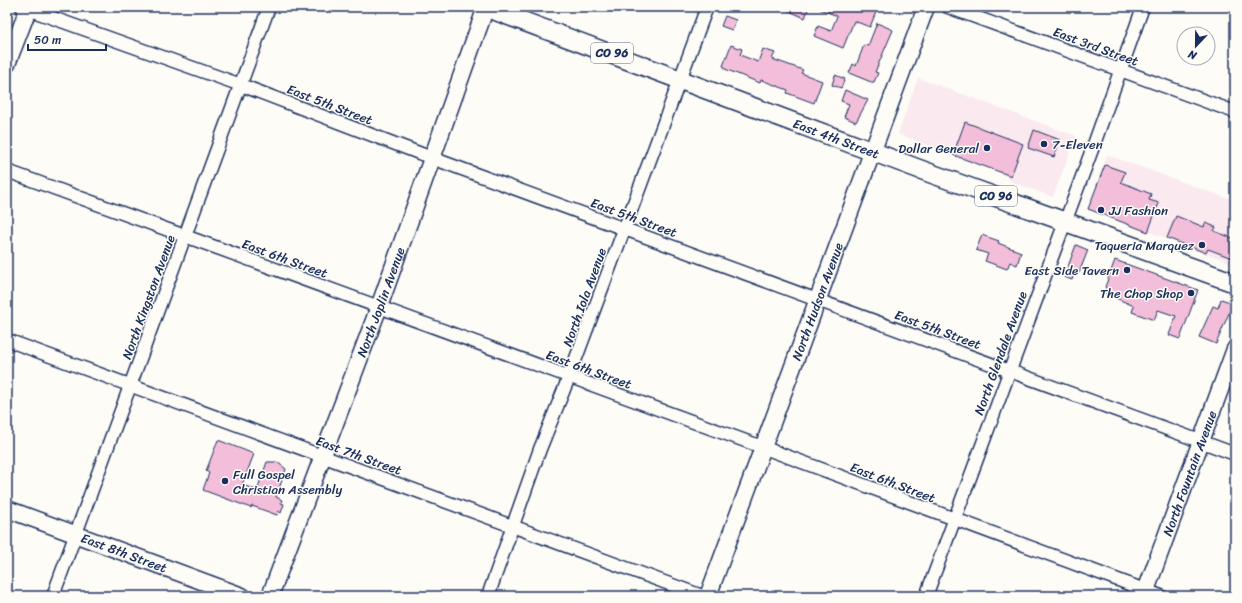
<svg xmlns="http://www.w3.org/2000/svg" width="1242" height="603" viewBox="0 0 1242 603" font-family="Sriracha,sans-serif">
<rect width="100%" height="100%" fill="#fdfcf7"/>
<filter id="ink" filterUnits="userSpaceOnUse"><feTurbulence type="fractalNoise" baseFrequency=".025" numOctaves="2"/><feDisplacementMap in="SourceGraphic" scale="8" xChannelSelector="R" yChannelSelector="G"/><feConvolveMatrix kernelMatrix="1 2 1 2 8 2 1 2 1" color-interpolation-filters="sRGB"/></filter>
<g filter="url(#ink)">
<g fill="#fae9ee">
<polygon points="918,78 1076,136 1053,197 1012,182 1004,174 898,134"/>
<polygon points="1107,155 1235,201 1235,264 1088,209"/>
</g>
<g fill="#f3bed9" stroke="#1b2f5e">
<polygon points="780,7 809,7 805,18"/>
<polygon points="815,7 878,7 870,27 854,21 843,48 814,36 818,26 831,31 837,16"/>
<polygon points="725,16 736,20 732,30 721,26"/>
<polygon points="877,23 893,30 875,72 878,73 874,82 871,82 849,73 853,64 856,66 864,45 868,46"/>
<polygon points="731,45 742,49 740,55 758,62 763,49 775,53 772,59 803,70 801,73 822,81 814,103 787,93 788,90 764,81 761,80 760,83 725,69 725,67 723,66"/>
<polygon points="835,75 845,79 841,88 832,85"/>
<polygon points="845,90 868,100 856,122 844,117 849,104 841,101"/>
<polygon points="965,122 1023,144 1011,176 953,155"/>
<polygon points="1034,130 1060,140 1054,157 1028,148"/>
<polygon points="1105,165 1125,172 1121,182 1151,194 1149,200 1159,203 1148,232 1088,209"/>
<polygon points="1176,216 1204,227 1205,223 1216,227 1214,231 1235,239 1235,251 1232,258 1208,249 1206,253 1167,238"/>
<polygon points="982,235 999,241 998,243 1021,252 1017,265 1010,262 1007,269 985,261 988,254 976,250"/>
<polygon points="1076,245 1088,250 1079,273 1075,271 1072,280 1064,277"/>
<polygon points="1115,260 1198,290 1180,339 1169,335 1176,316 1158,310 1154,320 1132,312 1134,306 1104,293 1106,288 1105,287"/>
<polygon points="1221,299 1230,302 1232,306 1216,344 1199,337 1213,306 1218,308"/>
<polygon points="218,440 254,454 242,485 257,490 267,462 277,462 286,469 276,497 282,500 281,503 284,504 281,513 278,511 277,515 252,506 251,508 203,490 209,473 206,471"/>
</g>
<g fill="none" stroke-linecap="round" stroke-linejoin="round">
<defs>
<g id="street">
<polyline points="22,7 241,85 432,158 1235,454"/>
<polyline points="948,7 1235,112"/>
<polyline points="7,171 762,447 1161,596"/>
<polyline points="7,340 702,596"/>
<polyline points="53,596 269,7"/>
<polyline points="488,596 540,449 569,377 707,7"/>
<polyline points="926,596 1093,147 1143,7"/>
</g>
<g id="secondary">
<polyline points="7,64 29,7"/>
<path id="s1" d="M7,509L242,596"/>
<path id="s2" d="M270,596L379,307L486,7"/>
<path id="s3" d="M708,596L926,7"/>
<path id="s4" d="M1144,596L1235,349"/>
</g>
<g id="primary">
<path id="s5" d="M485,7L927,172L1235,283"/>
</g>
</defs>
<use href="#street" stroke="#1b2f5e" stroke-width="15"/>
<use href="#secondary" stroke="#1b2f5e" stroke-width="19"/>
<use href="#primary" stroke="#1b2f5e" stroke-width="21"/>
<use href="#street" stroke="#fdfcf7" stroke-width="12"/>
<use href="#secondary" stroke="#fdfcf7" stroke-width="16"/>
<use href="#primary" stroke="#fdfcf7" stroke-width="18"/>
</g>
</g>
<g fill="#1b2f5e" stroke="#fdfcf7" stroke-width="1.5">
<circle cx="1044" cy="144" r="4"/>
<circle cx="987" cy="148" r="4"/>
<circle cx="1101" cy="210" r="4"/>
<circle cx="1202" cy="245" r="4"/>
<circle cx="1127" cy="270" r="4"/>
<circle cx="1191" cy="293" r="4"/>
<circle cx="225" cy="481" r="4"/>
</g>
<g text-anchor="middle" stroke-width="3" stroke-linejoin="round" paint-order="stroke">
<g fill="#fdfcf7" stroke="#5f6c8c" stroke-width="1">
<rect x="591" y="43" width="42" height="20" rx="3"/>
<rect x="975" y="186" width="42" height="20" rx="3"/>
</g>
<g font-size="12" font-weight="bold" fill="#1b2f5e">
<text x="612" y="57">CO 96</text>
<text x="996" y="200">CO 96</text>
</g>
<g font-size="13" fill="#1b2f5e" stroke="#fdfcf7">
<text transform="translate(1096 46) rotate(20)" y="5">East 3rd Street</text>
<text transform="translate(330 104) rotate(21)" y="5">East 5th Street</text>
<text dy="5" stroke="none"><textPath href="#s5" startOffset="375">East 4th Street</textPath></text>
<text transform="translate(634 217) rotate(20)" y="5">East 5th Street</text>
<text transform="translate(285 258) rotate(20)" y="5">East 6th Street</text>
<text transform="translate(148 297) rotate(-70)" y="5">North Kingston Avenue</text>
<text transform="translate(584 297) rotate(-70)" y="5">North Iola Avenue</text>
<text dy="5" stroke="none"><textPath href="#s3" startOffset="314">North Hudson Avenue</textPath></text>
<text dy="5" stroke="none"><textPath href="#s2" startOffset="314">North Joplin Avenue</textPath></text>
<text transform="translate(938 329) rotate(20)" y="5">East 5th Street</text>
<text transform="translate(1000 353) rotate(-70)" y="5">North Glendale Avenue</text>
<text transform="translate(589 369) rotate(20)" y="5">East 6th Street</text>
<text transform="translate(359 455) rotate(20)" y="5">East 7th Street</text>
<text dy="5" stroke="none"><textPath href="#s4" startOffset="131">North Fountain Avenue</textPath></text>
<text transform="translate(893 482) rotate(21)" y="5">East 6th Street</text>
<text dy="5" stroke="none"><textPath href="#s1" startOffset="125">East 8th Street</textPath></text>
</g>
<g font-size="13" fill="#1b2f5e" stroke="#fdfcf7" text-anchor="end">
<text x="1052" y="149" text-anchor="start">7-Eleven</text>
<text x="979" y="153">Dollar General</text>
<text x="1109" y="215" text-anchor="start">JJ Fashion</text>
<text x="1194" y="250">Taqueria Marquez</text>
<text x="1119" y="275">East Side Tavern</text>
<text x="1183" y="298">The Chop Shop</text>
<text x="233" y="479" text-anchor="start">Full Gospel<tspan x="233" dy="15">Christian Assembly</tspan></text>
</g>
</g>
<rect width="1242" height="603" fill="none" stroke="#fdfcf7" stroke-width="24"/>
<rect x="12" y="12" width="1218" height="579" fill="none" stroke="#1b2f5e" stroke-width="1.5" filter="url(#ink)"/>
<g transform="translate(1196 46) rotate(202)"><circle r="19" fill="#fdfcf7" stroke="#a3aaba"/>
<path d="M0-3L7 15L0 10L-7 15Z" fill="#1b2f5e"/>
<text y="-6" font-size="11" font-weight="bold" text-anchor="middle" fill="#1b2f5e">N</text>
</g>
<path d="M28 44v6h78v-6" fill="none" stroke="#1b2f5e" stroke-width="2"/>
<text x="34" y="44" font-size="12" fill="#1b2f5e" stroke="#fdfcf7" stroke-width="3" paint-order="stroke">50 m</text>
</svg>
